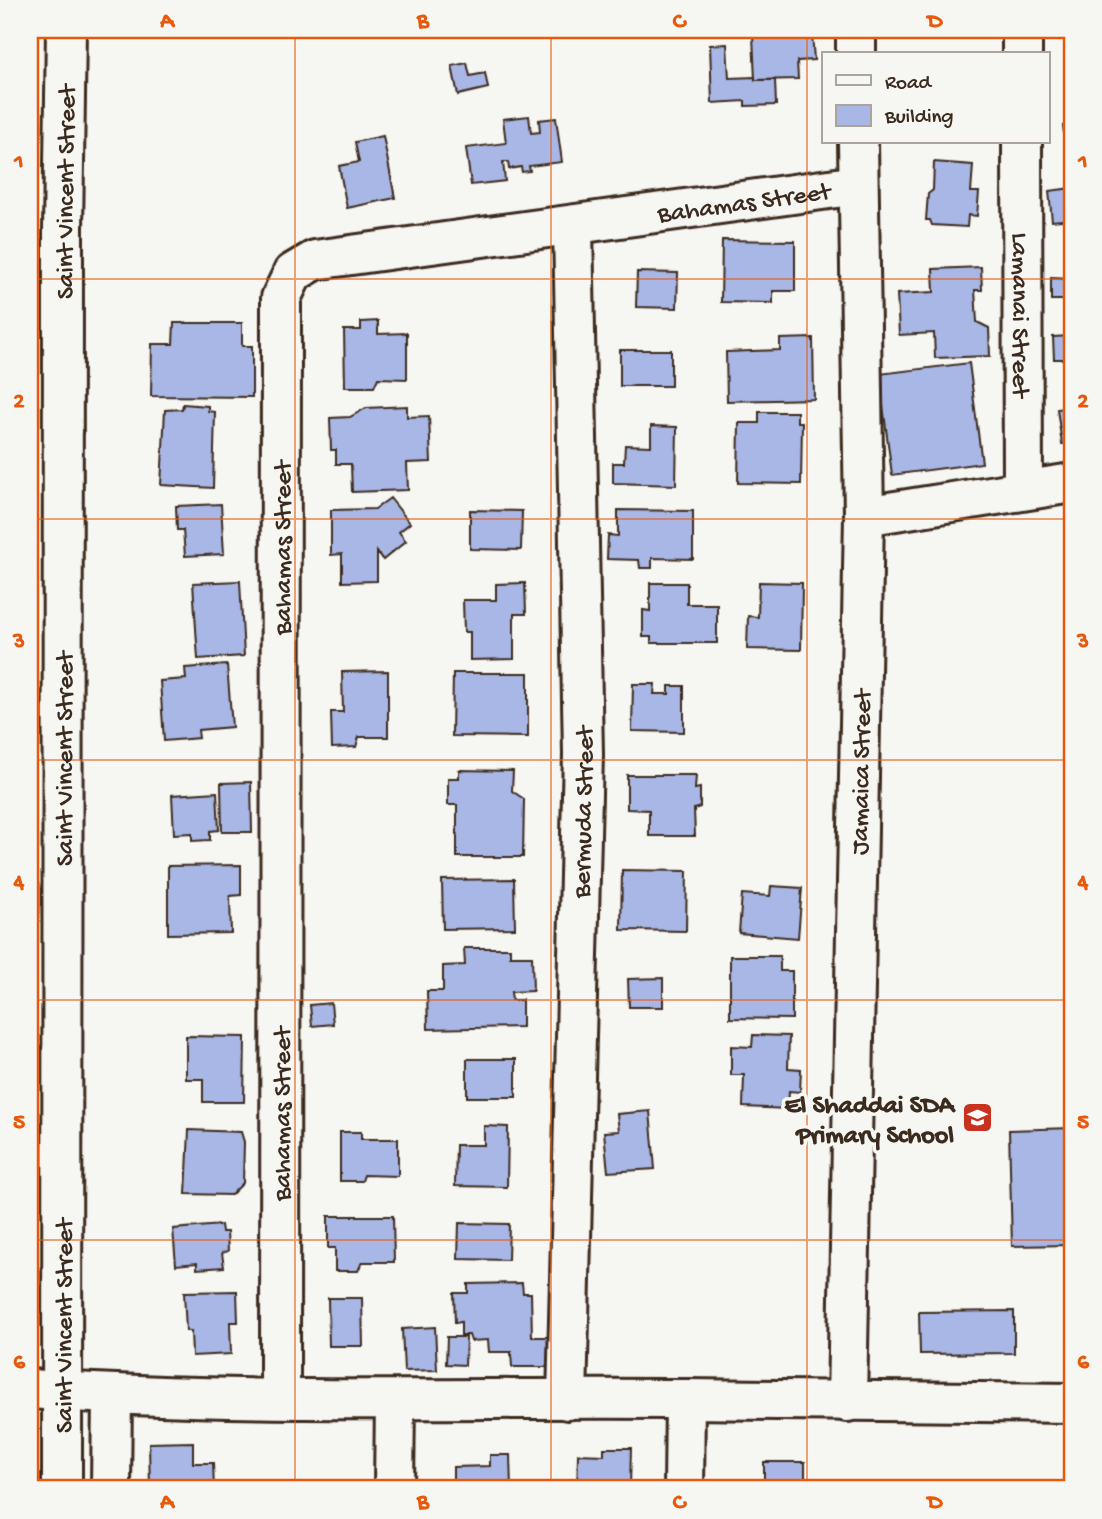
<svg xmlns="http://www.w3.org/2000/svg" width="1102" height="1519" viewBox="0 0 1102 1519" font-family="'Gochi Hand',sans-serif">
<rect width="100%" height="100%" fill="#f6f6f2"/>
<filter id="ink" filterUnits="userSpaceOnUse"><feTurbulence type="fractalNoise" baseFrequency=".0143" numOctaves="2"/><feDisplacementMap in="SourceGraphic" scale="14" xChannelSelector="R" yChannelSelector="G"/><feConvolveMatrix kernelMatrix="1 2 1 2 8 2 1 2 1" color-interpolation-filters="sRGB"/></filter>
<g filter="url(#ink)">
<g fill="#a9b7e7" stroke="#3b2a1e" stroke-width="2">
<polygon points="812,33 814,60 797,61 798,79 755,80 753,35"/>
<polygon points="727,44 729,78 755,77 755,80 775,80 776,105 745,106 745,101 712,103 710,45"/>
<polygon points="467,63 470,76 485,73 488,88 458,95 452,66"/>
<polygon points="529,116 531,133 540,132 539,120 556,118 562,162 529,166 530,171 522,172 521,167 509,169 508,162 503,162 505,181 471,185 466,148 506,143 503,119"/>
<polygon points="1072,125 1072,146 1066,147 1063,126"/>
<polygon points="383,136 395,198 347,208 339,166 359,162 355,142"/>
<polygon points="934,162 973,165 971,192 979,192 977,216 968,215 967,227 932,225 930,220 926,220 928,194 933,190"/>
<polygon points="1072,188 1072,219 1052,221 1049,191"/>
<polygon points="722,240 795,241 795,291 773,291 773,303 721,302"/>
<polygon points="1072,259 1072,300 1051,300 1051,278 1072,279"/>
<polygon points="981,267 982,290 975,290 977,322 989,328 990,356 935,358 934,333 899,335 897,294 934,292 933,269"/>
<polygon points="637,272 678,273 677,308 636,307"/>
<polygon points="1070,319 1072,319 1072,359 1054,359 1053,337 1071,336"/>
<polygon points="378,321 378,334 407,333 407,379 378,378 374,387 345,387 344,330 361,330 361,322"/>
<polygon points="174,323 242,323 242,346 252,346 252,397 151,396 152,344 173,344"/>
<polygon points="813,338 814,399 727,401 726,352 780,350 780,339"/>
<rect x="620" y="350" width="51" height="36"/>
<polygon points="969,363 982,463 892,475 879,374"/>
<polygon points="183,404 208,406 208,411 215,412 213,488 161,485 165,410 182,409"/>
<polygon points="407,406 407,417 429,416 431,462 407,463 408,490 352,492 351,464 336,464 336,450 331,450 330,418 350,417 366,408"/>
<polygon points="1072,407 1072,443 1062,444 1057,409"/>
<polygon points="759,412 797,412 797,422 802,422 801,484 738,483 739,423 759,423"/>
<polygon points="651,426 677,427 676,485 613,483 613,463 624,463 625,445 651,446"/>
<polygon points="390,498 410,523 399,532 406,541 383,560 377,552 377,581 342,582 342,554 331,555 331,510 375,509"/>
<polygon points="221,504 224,554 185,556 183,530 177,530 176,506"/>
<polygon points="470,510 522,511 521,550 470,549"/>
<polygon points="618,510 693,511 693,559 652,558 652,568 640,568 639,560 607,559 608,535 618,536"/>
<polygon points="240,581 244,656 198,659 193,583"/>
<polygon points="759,582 802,583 801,650 747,649 748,616 758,617"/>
<polygon points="525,583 526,614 514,614 514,659 470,660 470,632 464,632 463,600 496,600 496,584"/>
<polygon points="650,583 687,583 687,604 717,604 717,643 651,643 651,637 643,637 643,610 650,611"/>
<polygon points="227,665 232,727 198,730 199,738 164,741 160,681 186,679 185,668"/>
<polygon points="388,671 388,737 359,737 356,747 332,748 331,712 343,712 342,672"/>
<polygon points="453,673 528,673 528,737 452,736"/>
<polygon points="633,684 655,684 654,694 669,694 669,686 684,686 684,732 632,731"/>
<polygon points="459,770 513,771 512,791 524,799 523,857 457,857 457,805 448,805 448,778 459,778"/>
<polygon points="627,775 696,775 695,789 700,788 700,807 694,809 695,836 649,836 649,810 627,809"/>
<polygon points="251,782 252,832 222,832 221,783"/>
<polygon points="217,792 219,830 210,831 210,840 192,841 192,833 174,834 172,795"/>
<polygon points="241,865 241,895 230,896 231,933 168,934 168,866"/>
<polygon points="622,870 687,871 686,931 621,930"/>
<polygon points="514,879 515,928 443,929 442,880"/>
<polygon points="771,886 802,888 798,938 739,933 742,894 770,896"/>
<polygon points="464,948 510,948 510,956 532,956 533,991 511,992 512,1000 522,1000 522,1027 428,1029 427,991 443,991 443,966 465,965"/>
<polygon points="730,956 780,956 780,971 792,971 792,1019 730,1018"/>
<polygon points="663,978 663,1007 629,1007 628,979"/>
<polygon points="331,1003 333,1024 312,1026 310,1005"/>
<polygon points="753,1035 789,1036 788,1068 801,1069 800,1092 789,1091 788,1109 743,1107 744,1075 731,1075 731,1046 752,1047"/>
<polygon points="186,1036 245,1037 244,1102 203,1102 203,1079 186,1079"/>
<rect x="467" y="1059" width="49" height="38"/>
<polygon points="650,1111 655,1169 608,1172 604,1132 619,1131 617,1114"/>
<polygon points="484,1126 508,1127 507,1187 455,1186 456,1145 484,1145"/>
<polygon points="1072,1128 1072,1245 1012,1246 1009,1130"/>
<polygon points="189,1130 241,1132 244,1142 243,1183 231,1195 186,1194"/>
<polygon points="340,1132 361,1132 361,1139 398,1139 398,1176 364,1175 362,1181 340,1181"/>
<polygon points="328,1216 393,1216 394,1262 362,1262 358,1271 335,1271 335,1248 328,1248"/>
<polygon points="459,1223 509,1224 508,1260 458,1259"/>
<polygon points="221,1225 222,1232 227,1232 228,1251 222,1253 224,1267 197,1269 197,1263 176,1265 173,1229"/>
<polygon points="522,1283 523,1293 531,1293 532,1337 551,1337 551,1367 512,1367 511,1352 489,1352 488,1340 471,1341 469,1335 461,1335 461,1322 455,1323 454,1293 468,1293 468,1284"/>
<polygon points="237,1291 238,1322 230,1322 231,1354 192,1356 191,1331 186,1331 184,1292"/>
<polygon points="328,1298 362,1298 363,1346 329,1346"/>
<polygon points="1014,1311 1014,1353 920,1354 919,1312"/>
<polygon points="435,1327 437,1370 404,1371 402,1329"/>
<polygon points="447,1337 466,1337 465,1365 446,1364"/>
<polygon points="193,1442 193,1463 213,1463 214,1489 150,1489 149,1443"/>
<polygon points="604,1448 631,1448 630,1487 653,1489 577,1489 578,1454 604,1455"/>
<polygon points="490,1455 510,1455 511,1489 453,1489 453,1467 490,1466"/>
<rect x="764" y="1462" width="41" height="27"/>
</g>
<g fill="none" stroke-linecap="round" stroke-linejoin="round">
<defs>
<g id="minor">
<polyline points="856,30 856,54"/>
<polyline points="1022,30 1022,54"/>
<path id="s1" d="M1022,142L1023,490"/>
<polyline points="864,516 1072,483"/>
<path d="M30,1389C248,1405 467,1397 686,1399C815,1400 943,1402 1072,1403"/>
<path id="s2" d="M280,1398L281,298L293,273L315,260L858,185"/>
<path id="s3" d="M567,1400L583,754L573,226"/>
<path id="s4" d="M847,1402L864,516L858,142"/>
<path id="s5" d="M62,1489L63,229L66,30"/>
<polyline points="111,1489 112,1395"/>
<polyline points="394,1489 395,1401"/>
<polyline points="684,1489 685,1399"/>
</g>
</defs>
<use href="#minor" stroke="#3b2a1e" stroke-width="44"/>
<use href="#minor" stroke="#f6f6f2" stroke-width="38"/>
</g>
</g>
<path fill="none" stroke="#e8590c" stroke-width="2" stroke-opacity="0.55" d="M295,30V1489M551,30V1489M807,30V1489M30,279H1072M30,519H1072M30,760H1072M30,1000H1072M30,1240H1072"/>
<defs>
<symbol id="school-square" viewBox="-11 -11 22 22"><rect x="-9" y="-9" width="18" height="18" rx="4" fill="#c8321e" stroke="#f6f6f2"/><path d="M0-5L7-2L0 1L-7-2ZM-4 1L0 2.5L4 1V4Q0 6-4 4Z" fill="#fff"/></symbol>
</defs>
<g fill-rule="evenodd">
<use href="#school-square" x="960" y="1100" width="35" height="35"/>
</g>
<g text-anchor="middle" stroke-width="7" stroke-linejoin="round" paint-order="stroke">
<g font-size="26" fill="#3b2a1e" stroke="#f6f6f2">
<text dy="9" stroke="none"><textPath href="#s5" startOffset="1297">Saint Vincent Street</textPath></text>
<text dy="9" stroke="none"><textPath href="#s2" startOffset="1586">Bahamas Street</textPath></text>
<text dy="9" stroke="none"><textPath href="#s1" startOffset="173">Lamanai Street</textPath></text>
<text dy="9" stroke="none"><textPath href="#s2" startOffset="850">Bahamas Street</textPath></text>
<text dy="9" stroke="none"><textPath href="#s5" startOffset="730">Saint Vincent Street</textPath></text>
<text dy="9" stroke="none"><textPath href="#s4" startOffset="630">Jamaica Street</textPath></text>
<text dy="9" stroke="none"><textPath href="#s3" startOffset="588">Bermuda Street</textPath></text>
<text dy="9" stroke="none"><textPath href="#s2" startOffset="284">Bahamas Street</textPath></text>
<text dy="9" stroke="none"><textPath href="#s5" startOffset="163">Saint Vincent Street</textPath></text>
</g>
<g font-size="26" font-weight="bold" fill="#3b2a1e" stroke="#f6f6f2" text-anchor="end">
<text x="954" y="1112">El Shaddai SDA<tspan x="954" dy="30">Primary School</tspan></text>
</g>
</g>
<rect width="1102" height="1519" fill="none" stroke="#f6f6f2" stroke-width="77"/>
<rect x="822" y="52" width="228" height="91" fill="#f6f6f2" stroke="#aba49d" stroke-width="2"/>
<rect x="836" y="75" width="35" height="10" fill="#f6f6f2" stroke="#aba49d" stroke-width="2"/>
<text x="885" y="88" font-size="21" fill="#3b2a1e">Road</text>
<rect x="836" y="105" width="35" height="21" fill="#a9b7e7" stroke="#aba49d" stroke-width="2"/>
<text x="885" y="122" font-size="21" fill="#3b2a1e">Building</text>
<rect x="38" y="38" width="1026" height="1442" fill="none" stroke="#e8590c" stroke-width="2.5"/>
<g font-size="23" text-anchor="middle" font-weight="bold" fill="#e8590c">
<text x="167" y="27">A</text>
<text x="423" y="27">B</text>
<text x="679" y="27">C</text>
<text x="935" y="27">D</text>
<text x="19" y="167">1</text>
<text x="1083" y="167">1</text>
<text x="19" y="407">2</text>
<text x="1083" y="407">2</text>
<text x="19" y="647">3</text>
<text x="1083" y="647">3</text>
<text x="19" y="888">4</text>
<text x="1083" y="888">4</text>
<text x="19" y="1128">5</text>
<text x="1083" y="1128">5</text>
<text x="19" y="1368">6</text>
<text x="1083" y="1368">6</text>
<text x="167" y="1508">A</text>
<text x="423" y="1508">B</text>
<text x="679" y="1508">C</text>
<text x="935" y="1508">D</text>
</g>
</svg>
